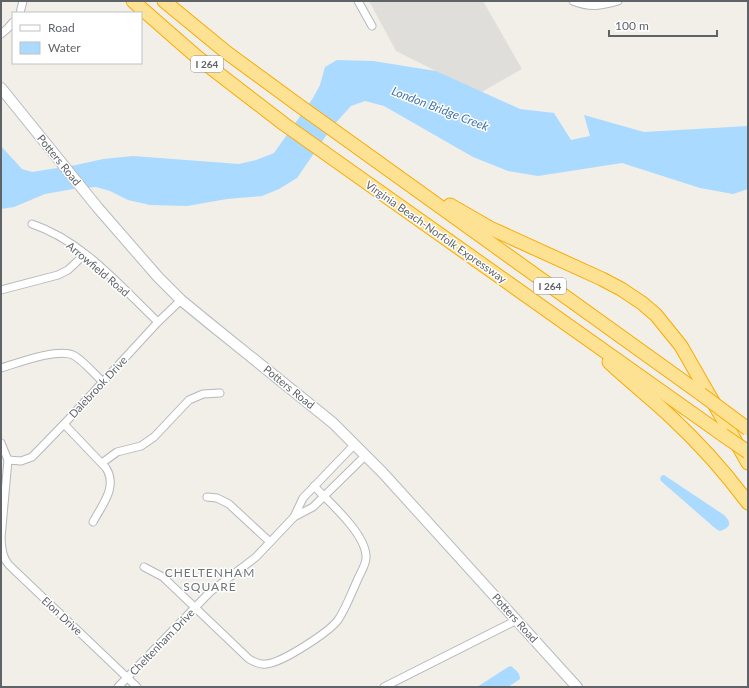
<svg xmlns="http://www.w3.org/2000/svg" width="749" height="688" viewBox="0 0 749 688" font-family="Lato,sans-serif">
<rect width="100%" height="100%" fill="#f1efe8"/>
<polygon fill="#e0deda" points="369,1 483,1 522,69 480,93 396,51"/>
<g fill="#aadaff">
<polygon points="337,60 373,61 436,71 520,109 554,113 571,140 590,136 584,115 644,132 748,126 748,189 733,194 700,188 622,163 538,176 508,171 473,157 384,106 365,101 351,106 332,127 297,178 279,189 262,196 227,199 187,206 150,205 128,200 110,191 96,187 73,189 45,194 14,207 1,209 1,146 22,169 32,172 76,165 103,159 133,156 239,164 256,160 274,153 313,98 320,85 325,67"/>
<path d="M664,475L724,515C732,523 731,527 720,531L716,529L661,481L660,479L661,476Z"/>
<path d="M511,666C516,670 520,673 520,679L508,687H477L508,667Z"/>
</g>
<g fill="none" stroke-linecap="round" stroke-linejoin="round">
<defs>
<g id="street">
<polyline points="358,1 372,26"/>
<path d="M573,1C590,8 601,6 618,1"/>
<polyline points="20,13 23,1"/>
<polyline points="1,34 8,28 13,22"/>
<path d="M32,224C83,241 121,287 158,322"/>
<polyline points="1,290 58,275 68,270 85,254"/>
<path d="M1,368C18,363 57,348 73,355C83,360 94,374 103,382"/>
<path d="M64,424L106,468C118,487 102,505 93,522"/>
<polyline points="1,443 8,460 1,538"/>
<polyline points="8,460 21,461 32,457 64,424 158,322 181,300"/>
<polyline points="102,463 117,452 141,446 154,437 189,400 203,394 220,393"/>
<polyline points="207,497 217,498 229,504 270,542"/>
<polyline points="294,517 303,498 355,444"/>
<path d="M1,539C2,549 2,557 9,565L137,687"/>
<path d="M144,567L163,577L249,659C254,662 260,665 266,664C282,663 329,632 338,620C346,608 351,594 357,581C360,573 367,564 366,556C365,533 329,502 314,486"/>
<polyline points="118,687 210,592 256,557 294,517 313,507 366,455"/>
<polyline points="384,687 517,620"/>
</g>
<polyline id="secondary" points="1,88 98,208 158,277 181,300 209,323 333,423 383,473 577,687"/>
<g id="highway">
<polyline points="133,1 197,57 284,124 723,435"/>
<polyline points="164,1 226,52 297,104 701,394"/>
<polyline points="450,205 490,228 602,279 621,289 642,303 656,315 681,346 748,463"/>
<path d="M609,362C629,381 651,398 671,417C699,443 725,472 748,503"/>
</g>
</defs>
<use href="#street" stroke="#b5b8bc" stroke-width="9"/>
<use href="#secondary" stroke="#b6babf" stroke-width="12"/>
<use href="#highway" stroke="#f9ab00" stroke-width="15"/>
<use href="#street" stroke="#fff" stroke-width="7"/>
<use href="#secondary" stroke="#fff" stroke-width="10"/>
<use href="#highway" stroke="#fde293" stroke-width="13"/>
<defs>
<g id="highway-bridge">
<polyline points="701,394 748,429"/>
<polyline points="723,435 748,452"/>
</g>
</defs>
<use href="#highway-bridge" stroke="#f9ab00" stroke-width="15" stroke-linecap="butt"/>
<use href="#highway-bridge" stroke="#fde293" stroke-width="13"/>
</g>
<g text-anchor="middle" stroke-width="3" stroke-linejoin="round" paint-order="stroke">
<g fill="#fff" stroke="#8f9295" stroke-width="1">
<rect x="191" y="56" width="32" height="16" rx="3"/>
<rect x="534" y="278" width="32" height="16" rx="3"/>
</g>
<g font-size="10" font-weight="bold" fill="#5f6368">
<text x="207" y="68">I 264</text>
<text x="550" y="290">I 264</text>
</g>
<g font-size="11" fill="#5f6368" stroke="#fff">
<text transform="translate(59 160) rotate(51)" y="4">Potters Road</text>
<text transform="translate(436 232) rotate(35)" y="4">Virginia Beach-Norfolk Expressway</text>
<text transform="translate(98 269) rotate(40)" y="4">Arrowfield Road</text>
<text transform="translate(98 387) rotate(-47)" y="4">Dalebrook Drive</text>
<text transform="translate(289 387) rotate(39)" y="4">Potters Road</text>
<text transform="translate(62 616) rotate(43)" y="4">Elon Drive</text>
<text transform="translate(515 618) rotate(48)" y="4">Potters Road</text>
<text transform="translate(162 642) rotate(-46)" y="4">Cheltenham Drive</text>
</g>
<g font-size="12" font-style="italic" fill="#4174aa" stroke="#fff">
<text transform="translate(440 109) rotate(21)" y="4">London Bridge Creek</text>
</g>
<g font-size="12" letter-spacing="1" fill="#70757a" stroke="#fff">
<text x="210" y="577">CHELTENHAM<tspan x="210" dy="14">SQUARE</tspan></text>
</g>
</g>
<rect width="749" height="688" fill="none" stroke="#5f6368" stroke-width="4"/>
<rect x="12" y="12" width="130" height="52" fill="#ffffff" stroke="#bfc1c3"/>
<rect x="20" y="25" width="20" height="6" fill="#ffffff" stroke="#bfc1c3"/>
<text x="48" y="32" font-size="12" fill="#5f6368">Road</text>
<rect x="20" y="42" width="20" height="12" fill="#aadaff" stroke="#bfc1c3"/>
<text x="48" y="52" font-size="12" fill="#5f6368">Water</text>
<path d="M609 30v6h108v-6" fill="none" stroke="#5f6368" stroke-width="2"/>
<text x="615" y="30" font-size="12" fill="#5f6368" stroke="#ffffff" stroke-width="3" paint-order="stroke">100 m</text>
</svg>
